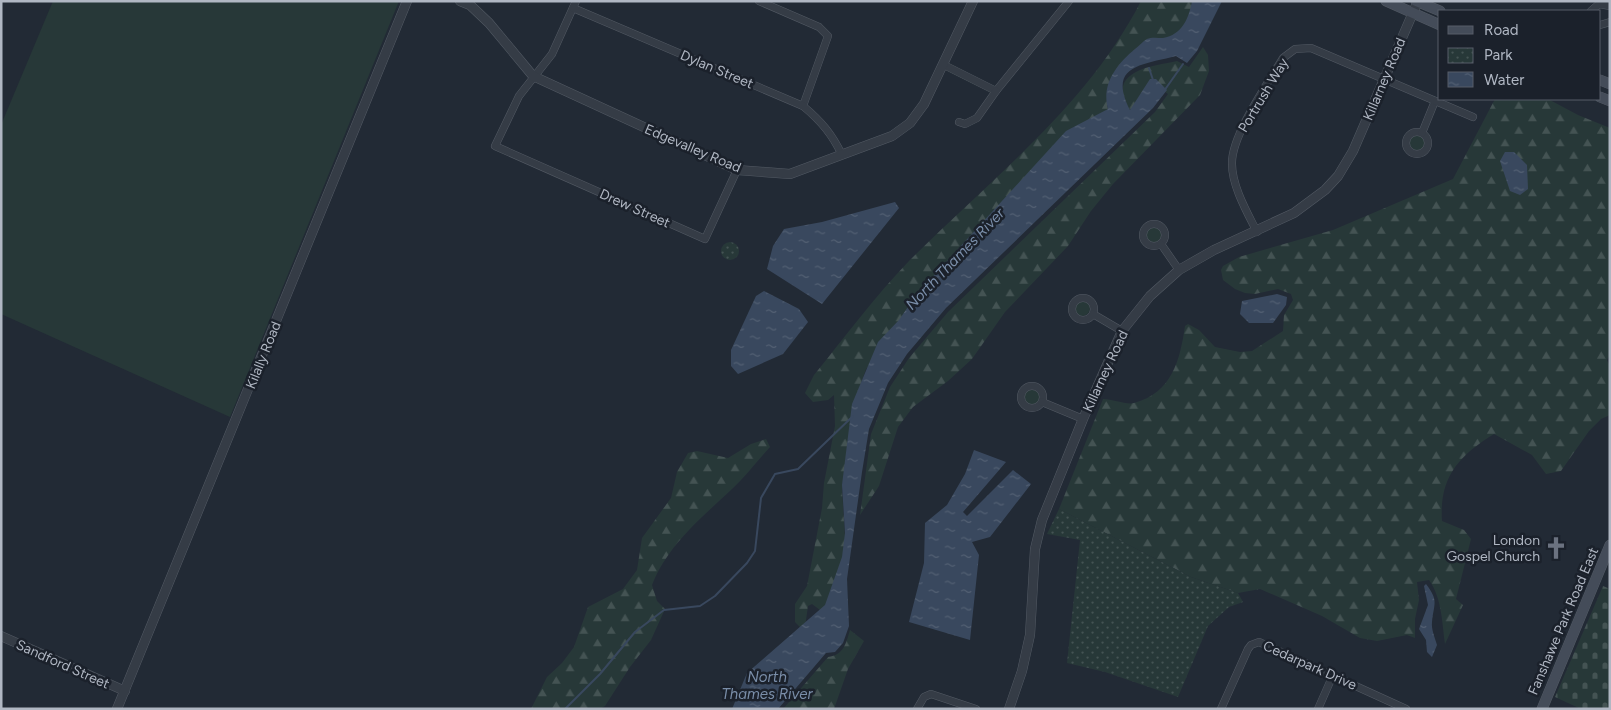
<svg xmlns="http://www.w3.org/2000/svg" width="1611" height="710" viewBox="0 0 1611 710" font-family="Figtree,sans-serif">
<defs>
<pattern id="forest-firs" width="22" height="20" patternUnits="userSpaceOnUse" patternTransform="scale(1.25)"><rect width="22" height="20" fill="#273838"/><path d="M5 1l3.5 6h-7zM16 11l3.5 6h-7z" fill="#445353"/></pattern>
<pattern id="cemetery-stones" width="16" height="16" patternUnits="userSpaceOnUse" patternTransform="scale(1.25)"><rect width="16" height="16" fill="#273838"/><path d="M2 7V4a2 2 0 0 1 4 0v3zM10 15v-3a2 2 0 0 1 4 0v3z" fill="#445353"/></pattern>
<pattern id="park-dots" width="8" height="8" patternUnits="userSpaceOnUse" patternTransform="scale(1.25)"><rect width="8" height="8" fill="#273838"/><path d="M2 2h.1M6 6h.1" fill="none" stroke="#445353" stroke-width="1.8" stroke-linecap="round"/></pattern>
<pattern id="water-ripples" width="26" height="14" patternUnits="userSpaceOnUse" patternTransform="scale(1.25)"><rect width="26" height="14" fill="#39485e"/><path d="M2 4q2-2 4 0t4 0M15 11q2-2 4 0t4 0" fill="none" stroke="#536073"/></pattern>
</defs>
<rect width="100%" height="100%" fill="#222a35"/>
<g fill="#273838">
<polygon points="53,1 399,1 230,417 1,314 1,125"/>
<circle cx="1417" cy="143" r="8"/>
<circle cx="1154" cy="235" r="8"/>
<circle cx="1082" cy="308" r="8"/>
<circle cx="1032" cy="397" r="8"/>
</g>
<g fill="url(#forest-firs)">
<path d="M1141,1H1193L1190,22L1177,36L1149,43L1107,95V105L1109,113L866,369L852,409L842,489L845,538L842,561L826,608L820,610L812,604L808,606L805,627L802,629L795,622V604L807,586L822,508L824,483L835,426L834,395L828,400L813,402L805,393L814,375C845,337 875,296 909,261C990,180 1088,105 1141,1Z"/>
<path d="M1203,47L1208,55L1209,71L1200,95L1113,184L1091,211L1068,246L1005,312L972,359L948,381L913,407L898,427L879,486L860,515L871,434L890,387L909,358L948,312L1155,112L1168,94L1164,91L1132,114C1129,109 1125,102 1123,96C1117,68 1160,65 1177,61L1189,67Z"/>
<path d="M1495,99H1548L1578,115L1610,128V355L1607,360L1610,366V415L1601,419L1589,431L1561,471L1546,474L1532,455L1494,434C1458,456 1439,478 1442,521L1464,530L1471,539L1456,599L1463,605L1445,644C1442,623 1442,598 1429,580L1417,582L1419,600L1415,619V638L1407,635L1377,641L1360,638L1322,616L1260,589L1238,593L1191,577L1059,509L1103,399C1113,399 1126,405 1134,403C1172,393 1180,360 1185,326L1188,324L1199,330L1215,347L1240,352L1252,351L1283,331L1284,315L1293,300L1291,294L1278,289L1255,294L1245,293L1235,289L1223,280L1221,270L1223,266L1239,257L1333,230L1453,179Z"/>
<path d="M766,439L770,447C757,461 745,477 731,490C700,519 668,545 652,585L657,601L665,609L651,640L630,667L605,706L600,709H531L547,677L562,663L574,647L588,607L623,589L637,570L642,538L671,498L677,472L688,453L697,451L728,458L751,444Z"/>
<path d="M850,630L864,641L848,669L834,709H783L828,657C844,655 846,643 850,630Z"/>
</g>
<polygon fill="url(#cemetery-stones)" points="1603,586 1610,589 1610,709 1581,709 1555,697"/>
<g fill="url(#park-dots)">
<circle cx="730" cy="251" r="9"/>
<polygon points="1059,509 1191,577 1238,593 1243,602 1229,607 1208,626 1178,697 1105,672 1067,663 1080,540 1047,534"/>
</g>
<g fill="url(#water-ripples)">
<path d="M1192,1H1222L1197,51L1187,63L1176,56C1142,65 1107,65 1130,110L1150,79H1156L1167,90L1153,108L946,308L907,354L888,383L869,429L862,472L847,579L849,626L843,643L835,652L826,653L778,709H732L747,673L825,605L842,557L845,533L842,485L852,404L878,342L899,320L916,295L1066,131L1108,109C1101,84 1117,64 1135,49C1139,46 1143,41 1147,39C1151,37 1158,38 1163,38C1182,35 1189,18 1192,1Z"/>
<polygon points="1505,152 1514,152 1527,165 1528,189 1520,195 1510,191 1500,161"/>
<polygon points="895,202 899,208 822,304 767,269 773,246 784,229 822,222"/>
<polygon points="764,291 799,309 808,322 783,354 738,374 731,366 731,350 756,296"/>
<polygon points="1277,294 1287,297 1286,305 1273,323 1249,323 1240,314 1242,301"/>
<polygon points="974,450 1006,462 963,512 967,516 1013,470 1031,484 990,537 972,542 979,555 970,640 909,622 924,563 925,523 947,505 965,474"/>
<path d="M1426,584C1439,601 1434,603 1432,622C1431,629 1435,638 1437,645L1432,657L1427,652L1426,640L1419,629L1428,605L1424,586Z"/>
</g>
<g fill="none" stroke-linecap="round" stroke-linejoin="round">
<g stroke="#39485e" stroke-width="2">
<polyline points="1149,68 1153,80"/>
<polyline points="1164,91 1183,64"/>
<polyline points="565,709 600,674 635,632 664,610 700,606 715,596 747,563 755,551 761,498 775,474 798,469 853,416"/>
</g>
<defs>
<g id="minor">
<polyline points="576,1 552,54 519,96 495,146 705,239 737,170"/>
<polyline points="759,1 819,27 828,36 803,106"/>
<path d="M573,8L803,106C821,121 832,134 842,155"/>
<polyline points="1591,11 1599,4 1610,6"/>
<polyline points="1600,25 1610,22"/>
<polyline points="944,65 996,91 1069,1"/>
<polyline points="959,122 965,124 977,118 996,91"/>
<circle cx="1417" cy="143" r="11"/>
<polyline points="1422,133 1435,101"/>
<circle cx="1154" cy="235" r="11"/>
<path d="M1257,232C1247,212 1232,186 1232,164C1231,136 1268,83 1283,58L1295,49L1311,48L1473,117"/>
<polyline points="1161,244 1179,270"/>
<circle cx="1083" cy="309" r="11"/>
<polyline points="1093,314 1122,331"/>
<circle cx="1032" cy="397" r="11"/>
<polyline points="1042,402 1083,419"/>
<polyline points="917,709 924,697 931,694 976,709"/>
<polyline points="1221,709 1248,649 1251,645 1259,642 1406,709"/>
<polyline points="1318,709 1333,675"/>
</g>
<g id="tertiary">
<polyline points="460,1 470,5 489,23 533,76 737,170 790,174 892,136 910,123 924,104 973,1"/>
<polyline points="1,636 125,691"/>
<polyline points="117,709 407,1"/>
<polyline points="1009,709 1022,671 1030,635 1035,549 1042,520 1083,419 1122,331 1150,296 1179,270 1214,250 1294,213 1325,190 1338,176 1353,151 1418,1"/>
</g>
<g id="secondary">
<polyline points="1386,1 1440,25"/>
<polyline points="1416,1 1440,11"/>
<polyline points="1600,80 1610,84"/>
<polyline points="1600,97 1610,101"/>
<polyline points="1542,709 1610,545"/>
</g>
</defs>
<use href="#minor" stroke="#535a64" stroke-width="8"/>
<use href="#tertiary" stroke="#535a64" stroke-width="10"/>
<use href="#secondary" stroke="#535a64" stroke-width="11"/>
<use href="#minor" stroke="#353c46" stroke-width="7"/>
<use href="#tertiary" stroke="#353c46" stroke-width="9"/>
<use href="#secondary" stroke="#444c59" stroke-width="10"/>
</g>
<defs>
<symbol id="church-bare" viewBox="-9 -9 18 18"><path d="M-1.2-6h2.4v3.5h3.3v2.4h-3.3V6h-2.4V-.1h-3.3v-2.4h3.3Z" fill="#6b7280" stroke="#1b212b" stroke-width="2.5" paint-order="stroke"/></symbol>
</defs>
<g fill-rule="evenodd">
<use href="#church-bare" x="1540" y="532" width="32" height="32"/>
</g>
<g text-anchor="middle" stroke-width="5" stroke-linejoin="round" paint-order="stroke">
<g font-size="14" fill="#b0b7c3" stroke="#1b212b">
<text transform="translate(717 69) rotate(23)" y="5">Dylan Street</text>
<text transform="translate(1384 79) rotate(-67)" y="5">Killarney Road</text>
<text transform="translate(1263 95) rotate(-59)" y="5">Portrush Way</text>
<text transform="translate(693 148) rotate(23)" y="5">Edgevalley Road</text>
<text transform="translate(635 208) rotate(24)" y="5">Drew Street</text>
<text transform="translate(263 355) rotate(-68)" y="5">Kilally Road</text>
<text transform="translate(1105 371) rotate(-65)" y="5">Killarney Road</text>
<text transform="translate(1563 621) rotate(-67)" y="5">Fanshawe Park Road East</text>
<text transform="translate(63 664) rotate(24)" y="5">Sandford Street</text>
<text transform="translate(1310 665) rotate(24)" y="5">Cedarpark Drive</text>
</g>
<g font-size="14" fill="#b0b7c3" stroke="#1b212b" text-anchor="end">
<text x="1540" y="545">London<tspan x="1540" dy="16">Gospel Church</tspan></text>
</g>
<g font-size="15" font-style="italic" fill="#7a8ea9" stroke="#1b212b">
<text transform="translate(955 259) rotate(-46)" y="5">North Thames River</text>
<text x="767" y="682">North<tspan x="767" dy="17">Thames River</tspan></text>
</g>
</g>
<rect width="1611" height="710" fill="none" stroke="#b0b7c3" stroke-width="5"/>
<rect x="1438" y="10" width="162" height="90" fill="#1b212b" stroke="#575d68"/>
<rect x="1448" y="26" width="25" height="8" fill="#444c59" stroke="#575d68"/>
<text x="1484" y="35" font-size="15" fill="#b0b7c3">Road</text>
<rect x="1448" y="48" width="25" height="15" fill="url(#park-dots)" stroke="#575d68"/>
<text x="1484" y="60" font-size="15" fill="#b0b7c3">Park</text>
<rect x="1448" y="72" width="25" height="15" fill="url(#water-ripples)" stroke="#575d68"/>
<text x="1484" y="85" font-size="15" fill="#b0b7c3">Water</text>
</svg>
